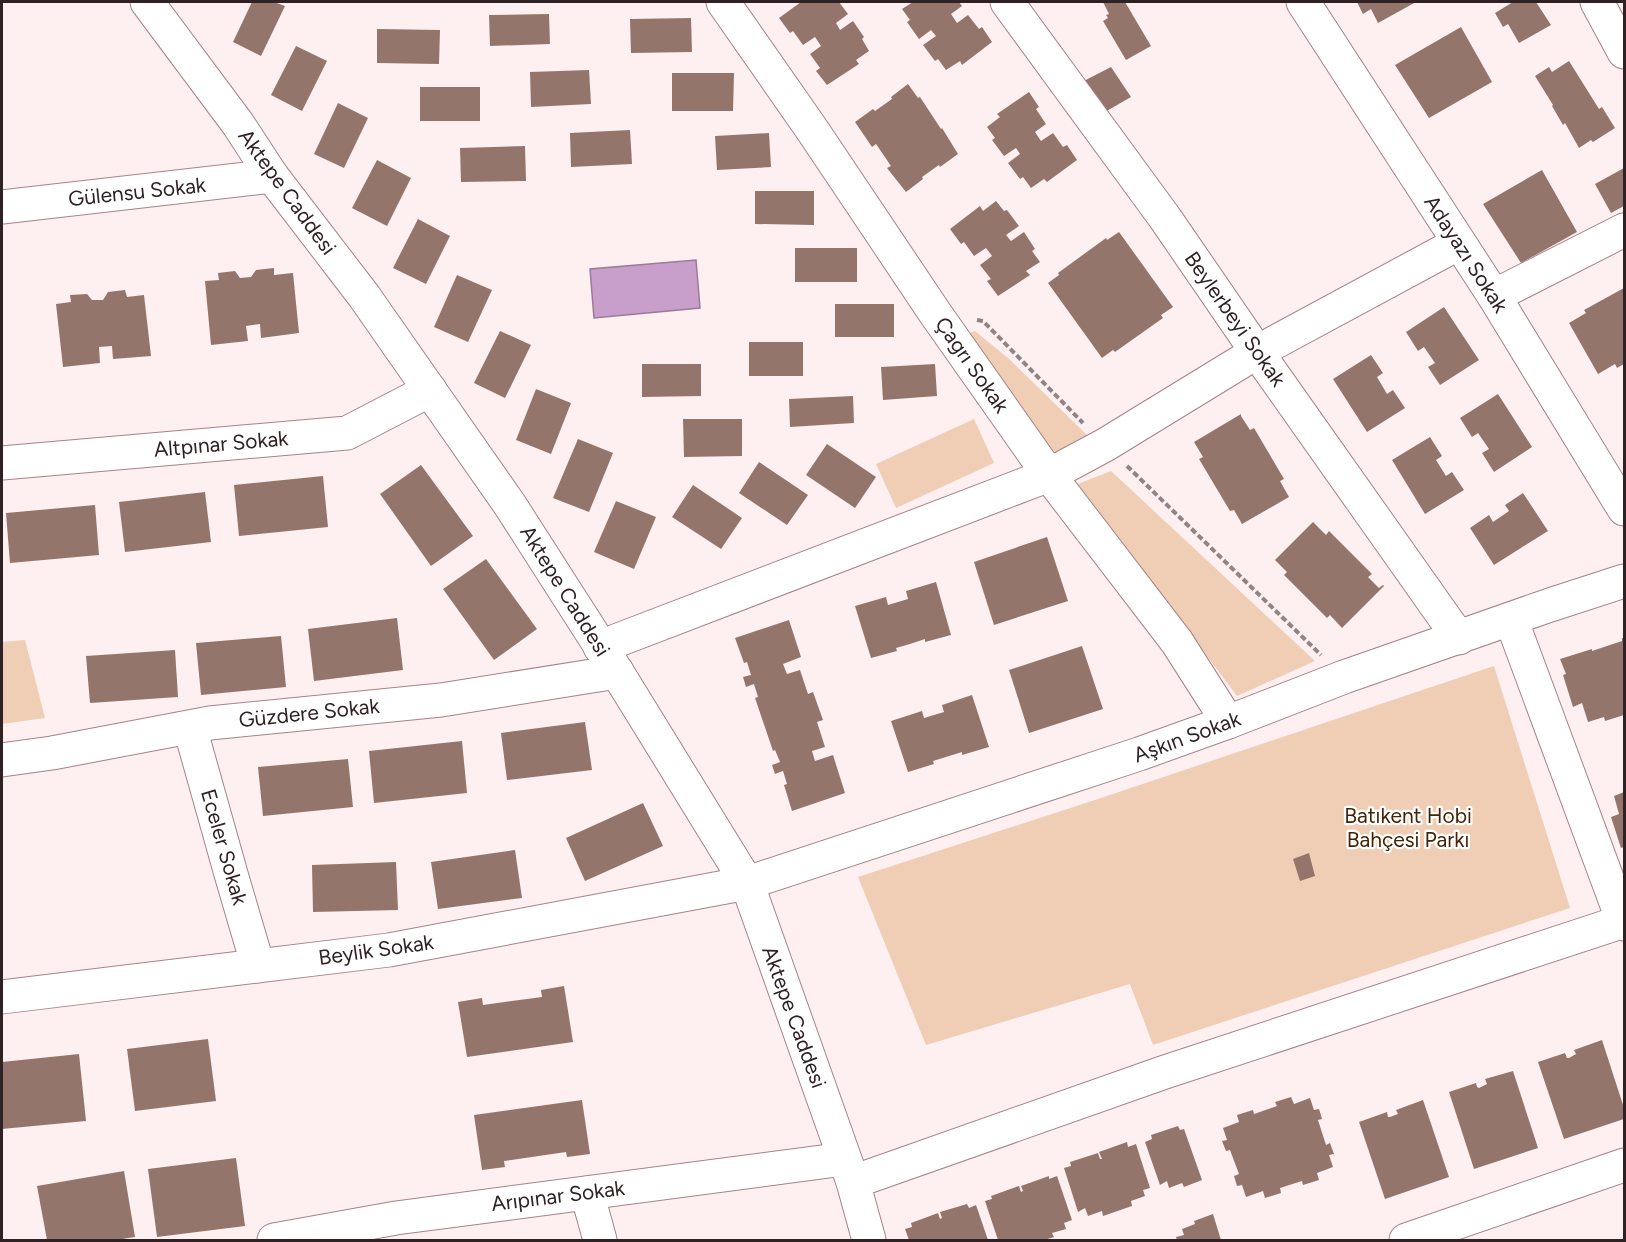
<svg xmlns="http://www.w3.org/2000/svg" width="1626" height="1242" viewBox="0 0 1626 1242" font-family="Figtree,sans-serif">
<rect width="100%" height="100%" fill="#feeff0"/>
<g fill="#efceb5">
<polygon points="975,331 1008,358 1089,437 1063,456 1047,447 967,334"/>
<polygon points="974,419 994,463 896,508 876,464"/>
<polygon points="1111,471 1315,661 1237,696 1078,484"/>
<polygon points="25,640 45,718 2,724 2,642"/>
<polygon points="1494,666 1570,908 1153,1045 1130,984 926,1045 858,877 1098,799"/>
</g>
<polygon fill="#c89fcb" stroke="#9a7a99" stroke-width="1.5" points="696,260 700,308 594,318 590,269"/>
<g fill="#94756c">
<polygon points="252,2 274,2 285,6 261,56 233,42"/>
<polygon points="801,2 839,2 848,14 836,23 840,30 853,21 864,37 862,39 869,51 856,60 859,64 827,85 816,71 820,68 810,54 821,46 815,37 803,45 793,31 790,33 779,18"/>
<polygon points="913,2 959,2 962,6 951,14 957,23 968,15 979,29 982,27 992,42 962,65 960,61 946,70 938,59 935,61 923,45 936,36 931,30 919,39 907,22 910,20 902,9"/>
<polygon points="1103,2 1125,2 1151,46 1126,60 1103,21 1108,18 1106,15 1109,14"/>
<polygon points="1357,2 1416,2 1378,23 1371,9 1363,14"/>
<polygon points="1513,2 1536,2 1551,25 1519,43 1508,24 1503,27 1495,13"/>
<polygon points="549,14 550,44 490,46 489,15"/>
<polygon points="691,18 692,52 631,53 630,19"/>
<polygon points="1461,27 1492,82 1429,118 1395,65"/>
<polygon points="377,29 440,30 439,64 377,63"/>
<polygon points="296,46 327,61 302,111 271,95"/>
<polygon points="1569,61 1599,109 1602,107 1615,128 1593,142 1591,140 1579,148 1565,123 1563,125 1552,106 1553,105 1535,76 1549,67 1552,72"/>
<polygon points="1111,67 1131,97 1098,116 1078,84"/>
<polygon points="589,70 591,104 531,107 530,72"/>
<polygon points="672,73 734,73 733,111 672,111"/>
<polygon points="908,84 918,98 920,97 941,129 942,128 958,154 940,167 939,165 922,177 923,179 906,192 887,168 891,166 876,144 872,147 855,122 873,109 875,111 892,99 891,97"/>
<rect x="420" y="87" width="60" height="34"/>
<polygon points="1029,92 1039,107 1036,109 1046,124 1035,132 1041,141 1053,133 1063,147 1067,145 1077,160 1047,182 1044,179 1031,188 1023,177 1020,179 1008,163 1020,154 1016,148 1004,156 992,140 995,138 987,127 1000,117 997,114"/>
<polygon points="338,103 368,118 344,168 314,154"/>
<polygon points="630,130 632,164 571,167 570,133"/>
<polygon points="769,133 771,167 717,170 715,136"/>
<polygon points="525,146 526,181 461,182 460,148"/>
<polygon points="377,160 411,178 387,226 352,208"/>
<polygon points="1624,168 1624,206 1611,213 1595,184"/>
<polygon points="1542,170 1577,232 1521,263 1483,204"/>
<polygon points="755,191 814,191 814,225 755,224"/>
<polygon points="996,201 1004,211 1007,210 1019,226 1006,235 1011,241 1024,232 1035,249 1032,251 1040,262 1026,271 1030,275 998,296 987,281 991,279 980,265 992,256 986,248 974,256 964,242 961,244 950,229 980,206 983,211"/>
<polygon points="418,219 450,236 426,284 393,268"/>
<polygon points="1119,232 1173,307 1161,315 1163,318 1115,352 1113,350 1102,358 1048,283 1059,275 1058,273 1106,238 1107,240"/>
<rect x="795" y="248" width="62" height="34"/>
<polygon points="274,268 274,275 293,273 299,333 261,338 260,324 246,326 248,341 211,345 205,281 219,280 218,273 235,271 240,278 251,277 256,270"/>
<polygon points="457,275 492,290 468,342 434,327"/>
<polygon points="1624,288 1624,364 1617,368 1615,364 1598,374 1569,323 1586,313 1584,310"/>
<polygon points="125,290 127,297 144,295 151,356 113,359 112,346 99,347 100,363 63,367 56,304 71,302 70,295 87,294 92,300 103,300 108,292"/>
<rect x="835" y="304" width="59" height="33"/>
<polygon points="1444,307 1479,360 1440,385 1428,367 1435,363 1424,347 1418,351 1406,332"/>
<polygon points="500,331 531,345 505,398 474,383"/>
<rect x="749" y="342" width="54" height="34"/>
<polygon points="1371,355 1383,373 1377,377 1387,394 1393,390 1405,408 1367,432 1333,379"/>
<polygon points="642,364 701,364 701,396 642,397"/>
<polygon points="935,364 937,396 883,400 881,367"/>
<polygon points="536,389 571,403 551,454 516,440"/>
<polygon points="1498,394 1532,447 1494,472 1482,453 1489,449 1478,433 1472,437 1460,418"/>
<polygon points="853,396 854,423 790,427 789,399"/>
<polygon points="1241,414 1241,416 1250,430 1254,428 1284,479 1280,481 1289,497 1242,524 1234,510 1230,511 1199,459 1203,457 1194,442"/>
<polygon points="683,419 742,419 742,456 684,457"/>
<polygon points="1430,437 1442,456 1436,460 1446,476 1452,472 1464,490 1425,514 1392,460"/>
<polygon points="578,439 613,453 589,512 553,498"/>
<polygon points="827,444 876,477 855,508 806,475"/>
<polygon points="759,462 808,495 787,525 739,493"/>
<polygon points="421,465 473,536 431,566 380,494"/>
<polygon points="323,476 328,527 239,536 234,485"/>
<polygon points="693,485 742,518 721,549 672,517"/>
<polygon points="205,492 211,542 125,552 119,502"/>
<polygon points="1523,493 1548,531 1494,565 1470,528 1489,515 1493,522 1509,511 1505,505"/>
<polygon points="616,501 656,517 634,569 594,552"/>
<polygon points="95,505 99,555 10,563 6,513"/>
<polygon points="1313,522 1326,535 1329,531 1372,574 1368,577 1379,588 1383,585 1384,586 1342,628 1330,615 1327,618 1284,575 1287,572 1275,560"/>
<polygon points="1047,537 1068,601 994,625 974,562"/>
<polygon points="486,559 537,629 494,660 443,589"/>
<polygon points="936,582 951,635 925,642 925,639 910,644 896,648 897,651 871,658 855,606 886,597 888,605 908,599 906,591"/>
<polygon points="397,618 403,670 314,681 308,629"/>
<polygon points="789,620 801,657 783,664 787,674 800,670 808,694 813,692 823,720 817,722 825,747 812,751 815,761 833,755 845,793 792,811 784,785 787,784 783,771 775,774 772,765 780,762 775,750 773,751 755,698 758,697 754,684 746,687 743,677 751,675 747,662 744,663 735,638"/>
<polygon points="281,636 286,687 201,695 196,643"/>
<polygon points="1622,638 1624,638 1624,715 1605,721 1604,717 1588,722 1582,703 1573,707 1563,675 1566,674 1560,659 1592,649 1592,651 1622,641"/>
<polygon points="1082,646 1103,709 1029,733 1009,670"/>
<polygon points="175,650 178,697 90,703 86,656"/>
<polygon points="972,695 989,747 962,755 962,752 933,761 934,764 908,772 891,721 922,711 924,718 944,712 942,705"/>
<polygon points="585,722 592,770 507,780 501,733"/>
<polygon points="462,741 467,793 374,803 369,751"/>
<polygon points="348,759 353,807 263,816 258,767"/>
<polygon points="1624,792 1624,847 1621,848 1611,817 1619,814 1614,796"/>
<polygon points="643,803 663,846 585,881 566,838"/>
<polygon points="515,850 522,898 438,909 431,862"/>
<polygon points="1309,853 1315,876 1300,881 1293,859"/>
<polygon points="396,862 398,910 313,912 312,865"/>
<polygon points="564,986 573,1042 467,1057 458,1002 482,998 483,1005 542,997 541,990"/>
<polygon points="208,1039 216,1101 135,1111 127,1049"/>
<polygon points="1602,1040 1624,1108 1624,1119 1564,1139 1538,1062 1565,1053 1567,1058 1569,1058 1576,1054 1574,1050"/>
<polygon points="79,1054 86,1121 2,1129 2,1062"/>
<polygon points="1513,1071 1538,1148 1474,1169 1449,1092 1476,1083 1477,1087 1479,1088 1487,1084 1485,1079"/>
<polygon points="1291,1097 1294,1104 1310,1098 1314,1110 1319,1109 1322,1119 1318,1120 1326,1145 1330,1143 1334,1154 1329,1155 1333,1167 1317,1173 1319,1180 1303,1185 1302,1181 1280,1188 1281,1193 1265,1198 1263,1191 1246,1197 1242,1185 1237,1186 1234,1176 1239,1174 1230,1150 1226,1151 1222,1141 1227,1140 1223,1128 1239,1122 1237,1115 1253,1110 1254,1114 1277,1106 1275,1102"/>
<polygon points="582,1100 590,1154 567,1157 566,1152 504,1161 505,1167 482,1170 474,1115"/>
<polygon points="1423,1100 1449,1177 1385,1199 1359,1122 1387,1112 1388,1117 1390,1117 1398,1114 1396,1110"/>
<polygon points="1178,1126 1180,1130 1184,1129 1202,1180 1184,1187 1182,1183 1169,1188 1167,1181 1160,1185 1145,1142 1152,1139 1151,1135"/>
<polygon points="1127,1142 1128,1147 1136,1144 1150,1188 1143,1190 1145,1196 1131,1201 1132,1206 1103,1216 1102,1211 1088,1216 1085,1208 1078,1212 1064,1168 1071,1166 1070,1162 1098,1153 1100,1159 1102,1159 1099,1152"/>
<polygon points="236,1158 245,1226 157,1237 148,1169"/>
<polygon points="124,1171 135,1237 116,1240 47,1240 37,1186"/>
<polygon points="1049,1176 1049,1179 1057,1176 1072,1220 1064,1223 1066,1229 1052,1233 1054,1237 1044,1240 998,1240 985,1201 992,1199 991,1196 1019,1186 1021,1192 1023,1191 1021,1186"/>
<polygon points="967,1204 969,1208 976,1205 988,1240 909,1240 905,1229 912,1227 911,1223 938,1213 940,1219 942,1218 940,1212"/>
<polygon points="1213,1214 1221,1240 1177,1240 1176,1237 1184,1235 1182,1229 1195,1224 1194,1221"/>
</g>
<g fill="none" stroke-linecap="round" stroke-linejoin="round">
<defs>
<g id="minor">
<polyline points="147,2 238,124 272,176 364,296 510,505 617,672 747,883 853,1182 869,1240"/>
<polyline points="723,2 813,131 935,313 1049,475 1177,642 1228,722"/>
<polyline points="1007,2 1165,218 1257,352 1459,638"/>
<polyline points="1303,2 1494,296 1624,509"/>
<polyline points="1597,2 1624,52"/>
<polyline points="2,207 272,176"/>
<polyline points="1494,296 1624,230"/>
<polyline points="2,463 347,433 430,390"/>
<polyline points="1511,619 1624,924"/>
<polyline points="600,647 1049,475 1105,445 1257,352 1459,243"/>
<polyline points="190,728 231,874 258,966"/>
<polyline points="2,760 52,753 210,723 441,700 617,672"/>
<polyline points="2,997 389,950 747,883 1139,754 1228,722 1344,677 1550,605 1624,581"/>
<polyline points="853,1182 1165,1072 1624,921"/>
<polyline points="587,1193 600,1240"/>
<polyline points="274,1240 396,1218 844,1159"/>
<polyline points="1406,1240 1624,1165"/>
</g>
</defs>
<use href="#minor" stroke="#a68387" stroke-width="35"/>
<g stroke="#928485" stroke-width="4" stroke-dasharray="6 3" stroke-linecap="butt">
<polyline points="977,320 983,321 1083,423"/>
<polyline points="1127,466 1321,655"/>
</g>
<use href="#minor" stroke="#fff" stroke-width="33"/>
</g>
<g text-anchor="middle" stroke-width="4.5" stroke-linejoin="round" paint-order="stroke">
<g font-size="21" fill="#302224" stroke="#fff">
<text transform="translate(137 192) rotate(-6)" y="7">Gülensu Sokak</text>
<text transform="translate(287 192) rotate(54)" y="7">Aktepe Caddesi</text>
<text transform="translate(1466 254) rotate(57)" y="7">Adayazı Sokak</text>
<text transform="translate(1235 319) rotate(55)" y="7">Beylerbeyi Sokak</text>
<text transform="translate(972 365) rotate(55)" y="7">Çagrı Sokak</text>
<text transform="translate(221 444) rotate(-5)" y="7">Altpınar Sokak</text>
<text transform="translate(565 591) rotate(58)" y="7">Aktepe Caddesi</text>
<text transform="translate(309 713) rotate(-6)" y="7">Güzdere Sokak</text>
<text transform="translate(1187 737) rotate(-20)" y="7">Aşkın Sokak</text>
<text transform="translate(224 847) rotate(74)" y="7">Eceler Sokak</text>
<text transform="translate(376 950) rotate(-8)" y="7">Beylik Sokak</text>
<text transform="translate(794 1017) rotate(70)" y="7">Aktepe Caddesi</text>
<text transform="translate(558 1196) rotate(-7)" y="7">Arıpınar Sokak</text>
</g>
<g font-size="21" fill="#442405" stroke="#fff">
<text x="1408" y="823">Batıkent Hobi<tspan x="1408" dy="24">Bahçesi Parkı</tspan></text>
</g>
</g>
<rect width="1626" height="1242" fill="none" stroke="#302224" stroke-width="6"/>
</svg>
